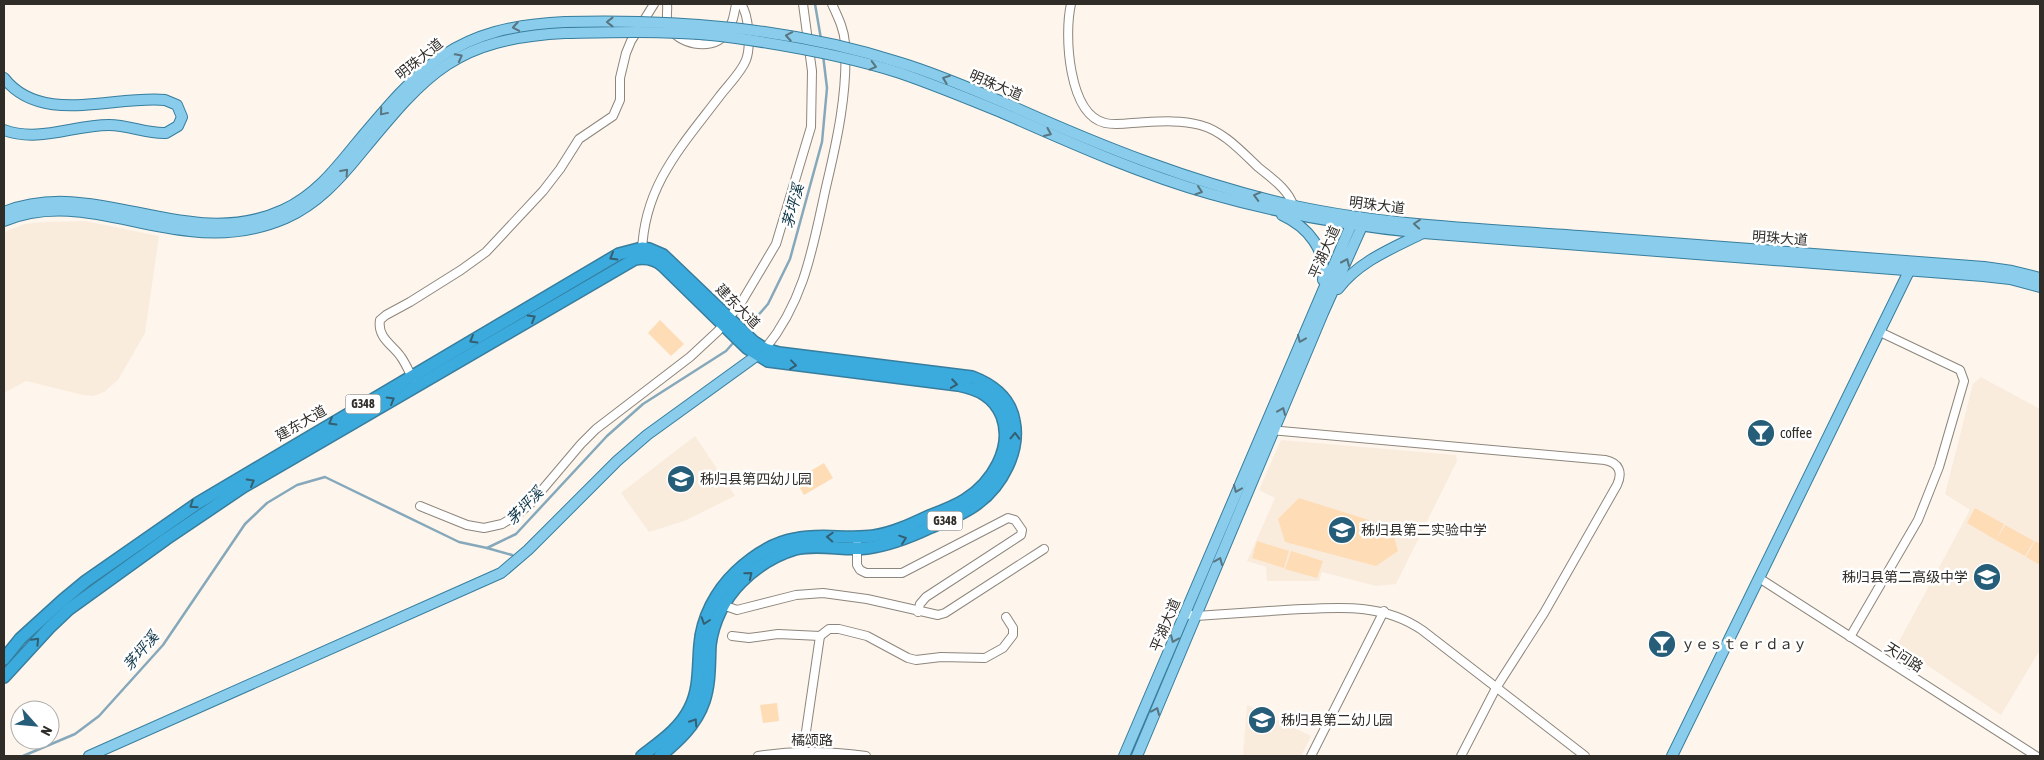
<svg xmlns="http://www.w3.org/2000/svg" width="2044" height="760" viewBox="0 0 2044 760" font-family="'Asap Condensed','Noto Sans SC',sans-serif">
<rect width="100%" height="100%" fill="#fef5ec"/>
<g fill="#faecdc">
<polygon points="85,221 159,236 145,333 118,380 104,392 93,396 83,395 26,381 4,393 4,232 25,224 45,222"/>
<polygon points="1981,377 2040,409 2040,650 2001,715 1897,645 1970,510 1945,494 1973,384"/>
<polygon points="695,436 735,496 684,521 649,532 621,493"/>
<polygon points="1281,440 1456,455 1457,461 1396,584 1376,586 1322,572 1319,581 1267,581 1266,567 1247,561 1275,498 1259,490"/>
<polygon points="1247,705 1311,736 1301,756 1243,756"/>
</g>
<g fill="#fedcb6">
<polygon points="660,320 684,344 671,356 648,333"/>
<polygon points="824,463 833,478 804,495 795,480"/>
<polygon points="1299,498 1391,527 1398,551 1376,566 1285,542 1278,519"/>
<polygon points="1975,508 2004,524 1996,540 1967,523"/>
<polygon points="2005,525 2034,541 2025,556 1996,540"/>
<polygon points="1257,541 1289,551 1284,568 1252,558"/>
<polygon points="2035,541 2040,544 2040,565 2026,557"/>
<polygon points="1291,551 1323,561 1317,578 1285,569"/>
<polygon points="777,703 779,721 763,723 760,705"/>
</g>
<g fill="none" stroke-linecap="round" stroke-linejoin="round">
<g stroke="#86a8bb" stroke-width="2.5">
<polyline points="815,4 821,39"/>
<polyline points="746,329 768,304 790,259 822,142 827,88 823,55"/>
<polyline points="487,548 512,555"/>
<polyline points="23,756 75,734 99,716 163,645 245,524 267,503 297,485 325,477 459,542 487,548 516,534 607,436 643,404 726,351 734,342"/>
</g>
<defs>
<g id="minor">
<path d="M667,4C668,11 665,20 669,27C678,44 710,51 724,36C732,27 734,16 736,4"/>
<path d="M1071,4C1064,34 1068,114 1105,123C1114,125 1123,124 1132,123C1154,122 1178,119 1200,125C1223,131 1241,151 1258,167C1271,178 1288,189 1293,205"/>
<path d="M642,252C644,186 681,147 719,97C727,86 741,73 746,60C751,47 749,15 741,4"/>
<path d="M765,349C805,300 813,246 826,187C837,141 848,91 845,43C844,29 838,17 832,4"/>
<path d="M413,379C409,372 406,364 401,357C393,345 377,338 380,320L386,315L410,302L461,270L486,252L543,191L560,169L579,139L613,116L620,100V78L626,53L631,41L654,4"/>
<path d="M1269,430L1605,460C1619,463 1623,472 1617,485L1544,613L1496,688L1461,756"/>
<polyline points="420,506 467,525 484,528 502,524 517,515 531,503 581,444 596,429 690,357 718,331 741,303 776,244 811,127 812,71 803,4"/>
<polyline points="857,544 857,565 860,570 866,573 902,573 1008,518 1015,520 1022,530 1021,535 926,597 920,604 918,612"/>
<polyline points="1759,578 2036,756"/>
<polyline points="720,604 737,610 796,595 823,593 867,599 938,615 945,613 1044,549"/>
<path d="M1185,614L1196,616C1226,614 1255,612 1285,610C1333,608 1380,601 1422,630L1585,756"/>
<polyline points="732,636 749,638 778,634 820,636 829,629 839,629 867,636 908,658 916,660 941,657 985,658 1003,648 1013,635 1013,628 1006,617"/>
<polyline points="1850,637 1918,520 1939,467 1964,381 1960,370 1880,332"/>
<polyline points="803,752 820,636"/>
<path d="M758,756C794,750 830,751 866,756"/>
<polyline points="1311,756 1384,611"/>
</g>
<g id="major">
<path d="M4,78C41,126 114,95 165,100L177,105L182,117L178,126L166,133C147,134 129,125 109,125C73,125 39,143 4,130"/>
<path d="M1007,104C1100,146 1195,184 1295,206C1388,226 1484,229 1579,236C1714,247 1849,257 1984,267L2012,271L2040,278"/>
<path d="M1003,113C1071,143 1140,174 1211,194C1281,214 1351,226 1423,233L1983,276L2010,279L2040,287"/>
<path d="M4,212C97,175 187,254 283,210C314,196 334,171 355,145C422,65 454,27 565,22"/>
<path d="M1282,215C1308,227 1327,250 1323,280"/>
<path d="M4,221C66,195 127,225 190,231C222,235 256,231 286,218C317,204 339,180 360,154C427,73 454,39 565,33"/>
<path d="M1338,289C1359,261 1393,248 1423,233"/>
<polyline points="89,756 501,573 528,550 617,461 647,435 763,351"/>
<polyline points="1124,756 1351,225 1359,217 1362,226 1323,313 1137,756"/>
<polyline points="1672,756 1912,265"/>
</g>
<g id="highway">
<path d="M4,659L20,639L63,600L86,581L198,503L619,254L642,248L649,249L663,255L754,342L765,349L779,353L972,377C993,385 1010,398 1014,421C1020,451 1002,485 978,503C964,514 947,520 931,527C910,537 890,545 867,548C843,551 819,543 795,549C775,555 756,567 741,582C724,599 713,622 710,645C709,664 710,683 704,701C696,725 678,741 660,756"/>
<path d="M4,677L49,628L69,609L166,539L243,487L635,259C646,257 655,259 663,266L747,348L768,361L958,385C978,389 994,396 1002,416C1014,448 992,483 965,500C954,507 940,512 927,517C910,525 893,533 874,536C848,540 820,533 795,539C772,543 752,557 736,572C716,591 702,618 700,645C698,667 700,688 690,708C680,729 660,742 642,756"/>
</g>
</defs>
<use href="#minor" stroke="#8d867d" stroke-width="10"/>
<use href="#major" stroke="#377e9e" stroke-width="12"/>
<use href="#highway" stroke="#377e9e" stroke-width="14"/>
<use href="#minor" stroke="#fff" stroke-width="8"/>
<use href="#major" stroke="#89cceb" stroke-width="10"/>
<use href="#highway" stroke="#3baadd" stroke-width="11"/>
<defs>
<g id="major-bridge">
<path d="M565,22C679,19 792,28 901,63C937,74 972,89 1007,104"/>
<path d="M565,33C622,32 680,30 736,38C791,46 847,56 900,73C935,85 969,99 1003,113"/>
</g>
</defs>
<use href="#major-bridge" stroke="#377e9e" stroke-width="12" stroke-linecap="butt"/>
<use href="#major-bridge" stroke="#89cceb" stroke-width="10"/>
</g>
<defs><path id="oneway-chevron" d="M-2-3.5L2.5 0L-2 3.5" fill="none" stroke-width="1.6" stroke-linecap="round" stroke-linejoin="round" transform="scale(1.25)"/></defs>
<g stroke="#587580">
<use href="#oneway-chevron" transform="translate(610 22) rotate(-180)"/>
<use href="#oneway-chevron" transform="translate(516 27) rotate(170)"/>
<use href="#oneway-chevron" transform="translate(789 36) rotate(-170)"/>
<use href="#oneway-chevron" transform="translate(459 57) rotate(-28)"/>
<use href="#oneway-chevron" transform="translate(873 66) rotate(15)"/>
<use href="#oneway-chevron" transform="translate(946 79) rotate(-159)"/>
<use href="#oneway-chevron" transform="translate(383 112) rotate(130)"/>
<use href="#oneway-chevron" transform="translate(1048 133) rotate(24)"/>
<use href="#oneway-chevron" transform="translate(345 172) rotate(-48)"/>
<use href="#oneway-chevron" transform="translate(1199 191) rotate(18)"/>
<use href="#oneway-chevron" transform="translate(1257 196) rotate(-165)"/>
<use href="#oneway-chevron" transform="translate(1417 224) rotate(-175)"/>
<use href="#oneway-chevron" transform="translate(1346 262) rotate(-66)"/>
<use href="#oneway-chevron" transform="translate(1301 339) rotate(113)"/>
<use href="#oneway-chevron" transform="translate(1282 411) rotate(-67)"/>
<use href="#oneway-chevron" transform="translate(1237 489) rotate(113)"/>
<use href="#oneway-chevron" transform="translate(1219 561) rotate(-67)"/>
<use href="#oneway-chevron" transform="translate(1174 639) rotate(113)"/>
<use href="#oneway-chevron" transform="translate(1156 711) rotate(-67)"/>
</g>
<g stroke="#345f71">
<use href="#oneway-chevron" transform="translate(613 257) rotate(150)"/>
<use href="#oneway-chevron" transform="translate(532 318) rotate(-30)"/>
<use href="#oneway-chevron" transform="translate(473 340) rotate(150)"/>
<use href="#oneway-chevron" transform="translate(793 365) rotate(7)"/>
<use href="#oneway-chevron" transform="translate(954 384) rotate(9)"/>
<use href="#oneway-chevron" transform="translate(391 400) rotate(-30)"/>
<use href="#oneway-chevron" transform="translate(332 422) rotate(150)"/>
<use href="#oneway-chevron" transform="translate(1015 436) rotate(-88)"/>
<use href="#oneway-chevron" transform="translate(251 482) rotate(-30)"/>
<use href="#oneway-chevron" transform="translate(193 505) rotate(146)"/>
<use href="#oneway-chevron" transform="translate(830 537) rotate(-177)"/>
<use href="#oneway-chevron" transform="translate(903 539) rotate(-19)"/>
<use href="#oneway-chevron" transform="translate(749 575) rotate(-39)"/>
<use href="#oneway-chevron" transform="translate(705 621) rotate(108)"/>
<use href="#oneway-chevron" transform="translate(36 641) rotate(-46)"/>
<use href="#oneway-chevron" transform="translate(694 722) rotate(-57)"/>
</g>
<defs>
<symbol id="bar-disc" viewBox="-11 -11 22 22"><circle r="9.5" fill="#265d78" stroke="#fff"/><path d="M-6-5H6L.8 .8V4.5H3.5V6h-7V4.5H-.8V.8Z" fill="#fff"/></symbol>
<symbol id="school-disc" viewBox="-11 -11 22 22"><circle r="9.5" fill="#265d78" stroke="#fff"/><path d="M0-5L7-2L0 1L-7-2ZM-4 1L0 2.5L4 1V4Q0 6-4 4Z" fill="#fff"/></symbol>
</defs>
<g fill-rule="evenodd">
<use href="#bar-disc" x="1745" y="417" width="32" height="32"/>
<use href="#school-disc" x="665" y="463" width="32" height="32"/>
<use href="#school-disc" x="1326" y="514" width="32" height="32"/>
<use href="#school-disc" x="1971" y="561" width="32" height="32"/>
<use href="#bar-disc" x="1646" y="628" width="32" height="32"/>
<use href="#school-disc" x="1246" y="704" width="32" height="32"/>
</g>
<g text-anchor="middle" stroke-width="5" stroke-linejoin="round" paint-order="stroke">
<g fill="#fff" stroke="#6e6c69" stroke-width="1">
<rect x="345.5" y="394.5" width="35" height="19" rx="4"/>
<rect x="927.5" y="511.5" width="35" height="19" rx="4"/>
</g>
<g font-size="12" font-weight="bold" fill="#302d29">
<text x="363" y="408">G348</text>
<text x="945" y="525">G348</text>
</g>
<g font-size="14" fill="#302d29" stroke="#fff">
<text transform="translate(419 59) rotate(-39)" y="5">明珠大道</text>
<text transform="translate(996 85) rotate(23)" y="5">明珠大道</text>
<text transform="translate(1377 205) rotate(7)" y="5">明珠大道</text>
<text transform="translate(1780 238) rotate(4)" y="5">明珠大道</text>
<text transform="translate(1324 252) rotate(-66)" y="5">平湖大道</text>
<text transform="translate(738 306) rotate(45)" y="5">建东大道</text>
<text transform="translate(301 423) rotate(-30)" y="5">建东大道</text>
<text transform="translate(1165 625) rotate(-67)" y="5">平湖大道</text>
<text transform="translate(1904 657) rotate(33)" y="5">天问路</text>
<text x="812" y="745">橘颂路</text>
</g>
<g font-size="14" fill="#302d29" stroke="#fff" text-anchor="start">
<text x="1780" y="438">coffee</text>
<text x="700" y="484">秭归县第四幼儿园</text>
<text x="1361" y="535">秭归县第二实验中学</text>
<text x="1968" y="582" text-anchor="end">秭归县第二高级中学</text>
<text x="1681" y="649">ｙｅｓｔｅｒｄａｙ</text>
<text x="1281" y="725">秭归县第二幼儿园</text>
</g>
<g font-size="15" font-style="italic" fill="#0f374a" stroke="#fff">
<text transform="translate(793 206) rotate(-75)" y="5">茅坪溪</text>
<text transform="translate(525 506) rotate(-46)" y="5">茅坪溪</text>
<text transform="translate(141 651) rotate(-50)" y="5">茅坪溪</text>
</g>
</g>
<rect width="2044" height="760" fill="none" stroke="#302d29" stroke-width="10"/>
<g transform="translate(35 725) rotate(117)"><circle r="24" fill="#ffffff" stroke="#acaba9"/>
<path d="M0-4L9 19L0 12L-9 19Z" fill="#265d78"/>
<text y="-8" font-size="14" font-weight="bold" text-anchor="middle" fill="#302d29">N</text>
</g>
</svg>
